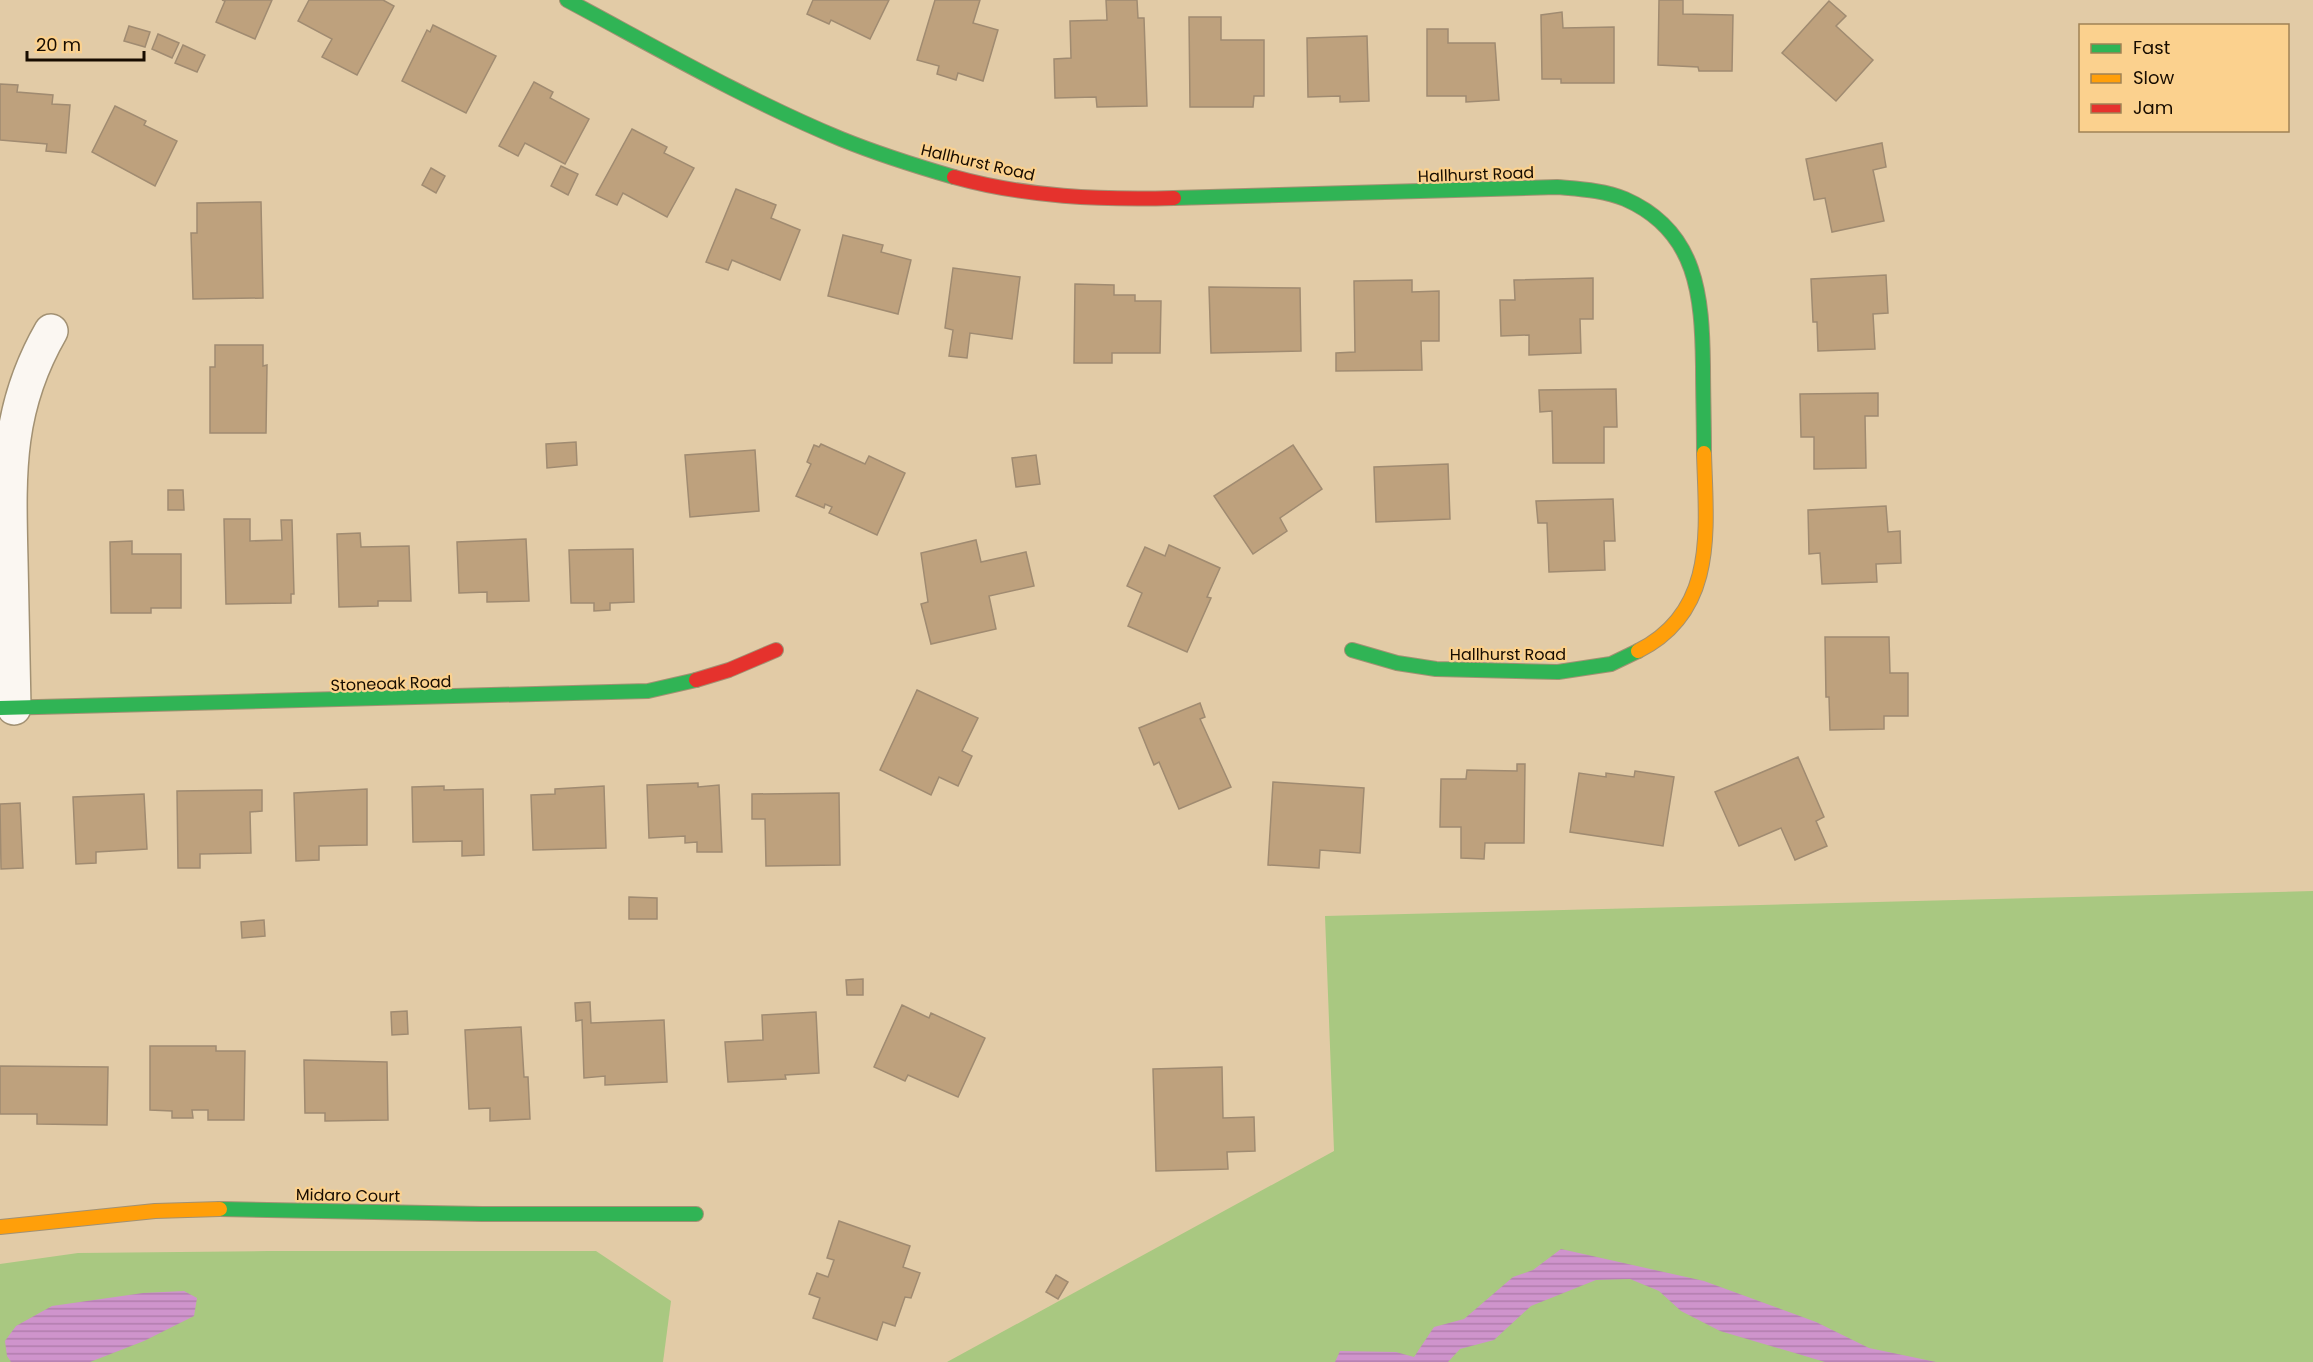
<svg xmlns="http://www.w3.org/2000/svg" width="2313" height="1362" viewBox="0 0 2313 1362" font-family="Poppins,sans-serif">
<defs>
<pattern id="water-rules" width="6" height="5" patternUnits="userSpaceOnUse" patternTransform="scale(1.5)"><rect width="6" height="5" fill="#cf94cc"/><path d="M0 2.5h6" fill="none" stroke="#b17ead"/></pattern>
</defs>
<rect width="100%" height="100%" fill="#e2cba6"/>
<g fill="#a9c881">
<polygon points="2313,891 2313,1362 947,1362 1334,1151 1325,916"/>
<polygon points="268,1251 596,1251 671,1301 663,1362 0,1362 0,1264 78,1253"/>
</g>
<g fill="url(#water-rules)">
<polygon points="1561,1249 1704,1281 1816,1322 1869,1348 1936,1362 1825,1362 1720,1331 1681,1311 1659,1291 1630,1279 1596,1280 1531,1306 1494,1340 1460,1349 1448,1362 1335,1362 1340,1351 1396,1352 1414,1357 1434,1327 1464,1319 1513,1277 1533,1270"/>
<polygon points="184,1291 197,1298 194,1316 144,1341 90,1362 11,1362 7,1356 5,1341 16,1326 52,1306 143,1293"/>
</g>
<g fill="#bea17d" stroke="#a08b71" stroke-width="1.5">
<polygon points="222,0 272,0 255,39 216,22 225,1"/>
<polygon points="309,0 383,0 394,6 357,75 322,57 332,39 298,21"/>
<polygon points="813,0 889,0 870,39 831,20 829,24 807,14"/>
<polygon points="935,0 980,0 973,23 998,30 983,81 958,73 956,80 937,74 939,66 917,60"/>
<polygon points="1106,0 1137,0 1138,18 1144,18 1147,106 1097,107 1096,97 1055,98 1054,59 1071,58 1070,21 1107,20"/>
<polygon points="1659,0 1683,0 1683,14 1733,15 1732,71 1699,71 1698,67 1658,65"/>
<polygon points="1829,1 1846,16 1836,26 1873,60 1836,101 1782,53"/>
<polygon points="1562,12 1563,28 1614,27 1614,83 1561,83 1561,79 1542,79 1541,15"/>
<polygon points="1189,17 1221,17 1221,40 1264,40 1264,96 1254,96 1253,107 1190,107"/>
<polygon points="433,25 496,56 466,113 402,81 427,30 430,32"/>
<polygon points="129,26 150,32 145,47 124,41"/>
<polygon points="1427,29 1448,29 1448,43 1495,43 1499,100 1466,102 1466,96 1427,96"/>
<polygon points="158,34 179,43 172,58 152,49"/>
<polygon points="1367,36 1369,101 1340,102 1340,96 1308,97 1307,38"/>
<polygon points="183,45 205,55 197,72 175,63"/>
<polygon points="534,82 553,92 550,98 589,119 565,164 525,143 518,156 499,146"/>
<polygon points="0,84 18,85 17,92 53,95 52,104 70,105 66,153 46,151 47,144 0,140"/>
<polygon points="115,106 146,121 144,125 177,141 155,186 92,152"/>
<polygon points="632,129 667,147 664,153 694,168 667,217 623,193 617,205 596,195"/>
<polygon points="1882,143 1886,167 1873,170 1884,221 1832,232 1825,198 1814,200 1806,159"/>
<polygon points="561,166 578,174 568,195 551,186"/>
<polygon points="431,168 445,176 436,193 422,185"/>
<polygon points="736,189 776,205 771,218 800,230 780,280 732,260 728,270 706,262"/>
<polygon points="261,202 263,298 193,299 191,233 197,233 197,203"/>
<polygon points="843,235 883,245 881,252 911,260 898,314 828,296"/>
<polygon points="953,268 1020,277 1012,339 970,333 967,358 949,356 953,330 945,328"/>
<polygon points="1886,275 1888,313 1873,314 1875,349 1818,351 1817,322 1813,322 1811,279"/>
<polygon points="1593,278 1593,319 1580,319 1581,353 1529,355 1529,335 1501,336 1500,300 1515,300 1514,280"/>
<polygon points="1412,280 1412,292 1439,291 1439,341 1421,341 1422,370 1336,371 1336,353 1355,352 1354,281"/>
<polygon points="1075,284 1114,285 1114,295 1135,295 1135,301 1161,301 1160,353 1112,353 1112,363 1074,363"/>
<polygon points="1209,287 1300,288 1301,351 1211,353"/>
<polygon points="215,345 263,345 263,366 267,365 266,433 210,433 210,367 215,367"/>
<polygon points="1616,389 1617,427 1604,427 1604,463 1553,463 1552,411 1540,412 1539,390"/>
<polygon points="1878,393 1878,416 1865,416 1866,468 1814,469 1814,437 1801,437 1800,394"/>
<polygon points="576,442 577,465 547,468 546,444"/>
<polygon points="821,444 865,464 869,456 905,473 877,535 829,513 832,507 825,504 824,508 796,496 811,464 807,462 814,445 819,447"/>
<polygon points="1293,445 1322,489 1280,518 1287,531 1253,554 1214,496"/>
<polygon points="755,450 759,511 690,517 685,455"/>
<polygon points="1036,455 1040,484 1016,487 1012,458"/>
<polygon points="1448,464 1450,519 1376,522 1374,467"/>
<polygon points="168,490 183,490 184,510 168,510"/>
<polygon points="1613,499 1615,541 1604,541 1605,570 1549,572 1547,523 1538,523 1536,501"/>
<polygon points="1886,506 1888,532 1900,531 1901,563 1876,564 1877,582 1822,584 1820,553 1809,554 1808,510"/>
<polygon points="224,519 250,519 250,541 282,540 281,520 292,520 294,594 291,594 291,603 226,604"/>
<polygon points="360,533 361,547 409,546 411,601 378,601 378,606 339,607 337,534"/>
<polygon points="526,539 529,601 487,602 487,592 459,593 457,542"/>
<polygon points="976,540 981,562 1026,552 1034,586 989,596 996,629 931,644 921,604 928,602 921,553"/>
<polygon points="132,541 132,554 181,554 181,608 151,608 151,613 111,613 110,542"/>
<polygon points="1169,545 1220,568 1207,597 1211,598 1187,652 1128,626 1142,593 1127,586 1145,547 1165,556"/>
<polygon points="633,549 634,602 610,603 610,610 594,611 594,603 571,603 569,550"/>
<polygon points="1825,637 1889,637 1890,673 1908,673 1908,716 1884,716 1884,729 1830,730 1829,697 1826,697"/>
<polygon points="917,690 978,718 962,751 972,756 958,786 939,777 931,795 880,770"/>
<polygon points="1200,703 1205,717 1200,719 1231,787 1179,809 1159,762 1154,765 1139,728"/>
<polygon points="1798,757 1824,817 1816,821 1827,846 1795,860 1781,828 1739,846 1715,792"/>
<polygon points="1517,764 1525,764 1524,843 1485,843 1484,859 1461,858 1461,827 1440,827 1441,779 1466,779 1467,770 1517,771"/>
<polygon points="1635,771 1674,777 1663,846 1570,832 1579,773 1606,777 1606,773 1634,777"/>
<polygon points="1273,782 1364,788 1360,853 1320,850 1319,868 1268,865"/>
<polygon points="698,783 698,787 719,785 722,852 697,852 697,842 685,843 685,836 649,838 647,785"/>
<polygon points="444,786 444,790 483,789 484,855 462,856 462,841 413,842 412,787"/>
<polygon points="604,786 606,848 533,850 531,795 555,794 555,789"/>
<polygon points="367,789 367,845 319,846 319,860 296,861 294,793"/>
<polygon points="262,790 262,811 250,812 251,853 200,854 200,868 178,868 177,791"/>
<polygon points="839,793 840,865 766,866 765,819 752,819 752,794"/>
<polygon points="144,794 147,849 96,852 96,863 76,864 73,797"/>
<polygon points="20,803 23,868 1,869 0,804"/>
<polygon points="629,897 657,898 657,919 629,919"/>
<polygon points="264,920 265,936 242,938 241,922"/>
<polygon points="863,979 863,995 847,995 846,980"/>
<polygon points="590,1002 591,1023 664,1020 667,1082 605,1085 605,1076 584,1078 582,1020 576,1021 575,1003"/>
<polygon points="902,1005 929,1018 931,1013 985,1038 958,1097 908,1075 905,1081 874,1067"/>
<polygon points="407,1011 408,1034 392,1035 391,1012"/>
<polygon points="816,1012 819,1073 785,1075 786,1079 728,1082 725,1042 763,1040 762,1015"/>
<polygon points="521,1027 524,1077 528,1077 530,1119 490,1121 490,1108 469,1109 465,1030"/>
<polygon points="150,1046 216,1046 216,1051 245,1051 244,1120 208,1120 208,1110 192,1110 193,1118 172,1118 172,1111 150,1110"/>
<polygon points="304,1060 387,1062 388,1120 325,1121 325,1113 305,1113"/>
<polygon points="0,1066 108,1067 107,1125 37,1124 37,1114 0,1114"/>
<polygon points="1222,1067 1223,1118 1254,1117 1255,1151 1227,1152 1228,1169 1156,1171 1153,1069"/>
<polygon points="839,1221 910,1246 903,1267 920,1273 911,1298 905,1297 895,1326 883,1322 877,1340 813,1318 820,1298 809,1294 817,1273 828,1277 834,1260 827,1258"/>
<polygon points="1056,1275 1068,1282 1058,1299 1046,1292"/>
</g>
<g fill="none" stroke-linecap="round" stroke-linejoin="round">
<defs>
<path id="street" d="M14,708C13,659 12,610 11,561C9,474 6,409 51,331"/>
<g id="fast">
<path d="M567,0C657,48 747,100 841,139C878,154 916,166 954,177"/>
<path d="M1174,198L1557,187C1579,189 1604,190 1625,199C1698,231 1702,297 1703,366C1703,395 1704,424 1704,453"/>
<polyline points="1352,650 1397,663 1436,669 1558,672 1611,664 1638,651"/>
<polyline points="0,708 648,691 696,680"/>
<polyline points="220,1209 482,1214 696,1214"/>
</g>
<g id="slow">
<path d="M1638,651C1718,611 1706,528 1704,453"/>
<polyline points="0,1227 155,1211 220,1209"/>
</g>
<g id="jam">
<path d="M954,177C1026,197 1100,200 1174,198"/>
<polyline points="696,680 729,670 776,650"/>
</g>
</defs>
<use href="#street" stroke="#a29173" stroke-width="36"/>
<use href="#fast" stroke="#a29173" stroke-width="16"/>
<use href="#slow" stroke="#a29173" stroke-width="16"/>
<use href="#jam" stroke="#a29173" stroke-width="16"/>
<use href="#street" stroke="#fbf7f2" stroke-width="33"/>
<use href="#fast" stroke="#30b455" stroke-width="14"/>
<use href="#slow" stroke="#ff9f0a" stroke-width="14"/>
<use href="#jam" stroke="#e5322d" stroke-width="14"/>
</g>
<g text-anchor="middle" stroke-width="4.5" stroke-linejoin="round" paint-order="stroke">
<g font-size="16" fill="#170c00" stroke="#fbd18e">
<text transform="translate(978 162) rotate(13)" y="6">Hallhurst Road</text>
<text transform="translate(1476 174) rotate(-2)" y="6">Hallhurst Road</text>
<text x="1508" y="660">Hallhurst Road</text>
<text transform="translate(391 683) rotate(-2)" y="6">Stoneoak Road</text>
<text transform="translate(348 1195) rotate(1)" y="6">Midaro Court</text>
</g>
</g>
<rect x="2079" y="24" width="210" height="108" fill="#fbd18e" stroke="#a08255" stroke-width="1.5"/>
<rect x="2091" y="44" width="30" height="9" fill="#30b455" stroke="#a08255" stroke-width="1.5"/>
<text x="2133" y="54" font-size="18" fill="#170c00">Fast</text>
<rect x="2091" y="74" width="30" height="9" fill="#ff9f0a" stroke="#a08255" stroke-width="1.5"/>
<text x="2133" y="84" font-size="18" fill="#170c00">Slow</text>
<rect x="2091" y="104" width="30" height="9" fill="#e5322d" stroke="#a08255" stroke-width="1.5"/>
<text x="2133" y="114" font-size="18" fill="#170c00">Jam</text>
<path d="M27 51v9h117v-9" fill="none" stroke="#170c00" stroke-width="3"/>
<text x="36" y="51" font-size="18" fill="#170c00" stroke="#fbd18e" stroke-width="4.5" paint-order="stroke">20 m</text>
</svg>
